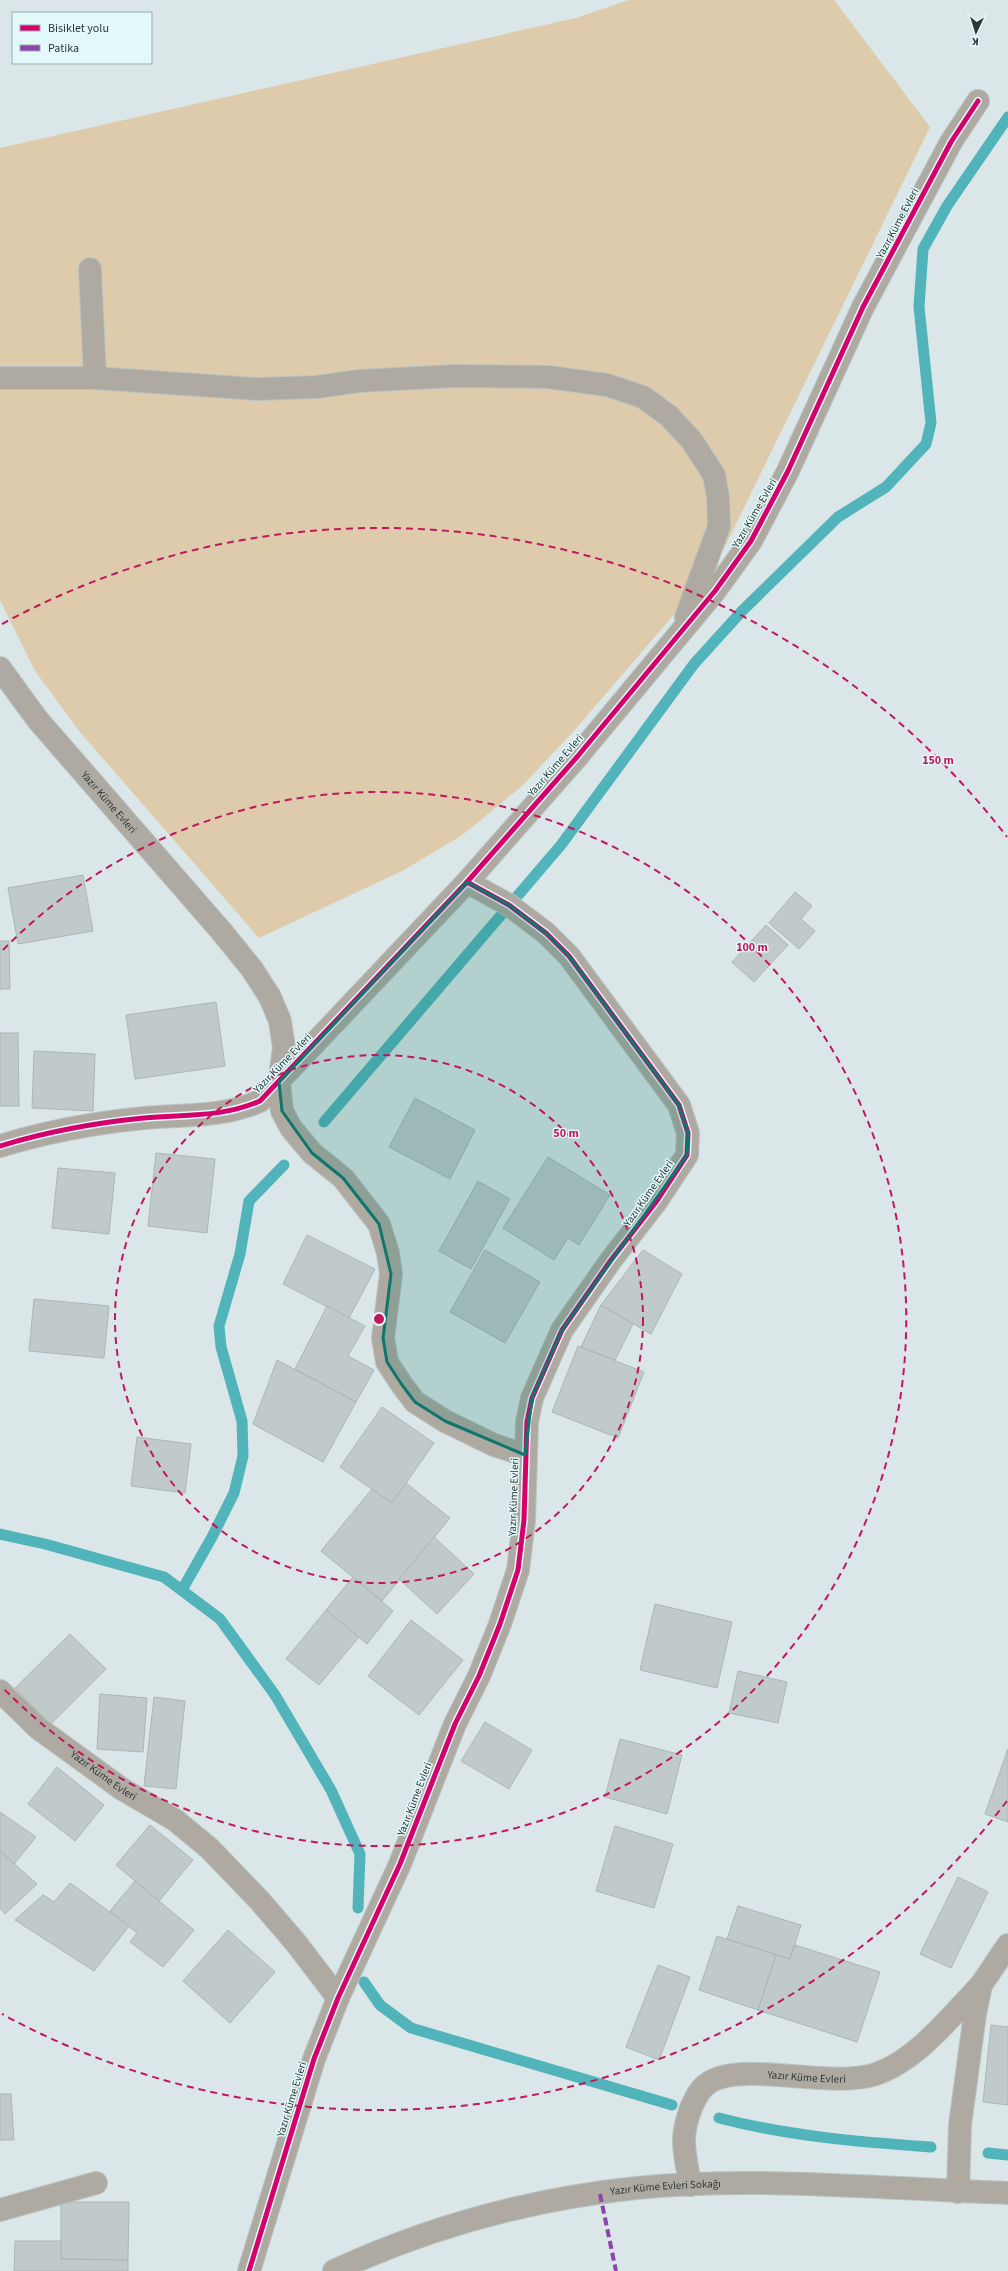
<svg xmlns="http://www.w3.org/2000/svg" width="1008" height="2271" viewBox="0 0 1008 2271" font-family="'Source Sans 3',sans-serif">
<rect width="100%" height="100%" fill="#dae6e7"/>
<polygon fill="#ddcbab" points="629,0 834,0 930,127 715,567 572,733 521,787 461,836 404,870 259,938 80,732 35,671 0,600 0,148 576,18"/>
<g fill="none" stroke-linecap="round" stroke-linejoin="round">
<g stroke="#52b4bb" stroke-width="11">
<polyline points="324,1122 561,845 694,664 742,611 838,517 886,487 926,444 931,423 919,307 923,249 947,206 1008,117"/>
<polyline points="0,1534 45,1544 164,1577 220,1619 275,1695 331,1790 360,1854 358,1908"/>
<polyline points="182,1590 212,1537 234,1493 243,1456 242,1421 221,1347 219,1326 240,1254 249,1201 284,1165"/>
<polyline points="364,1982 380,2005 411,2028 672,2105"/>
<path d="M719,2118C788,2136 859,2142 931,2147"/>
<polyline points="988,2153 1008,2155"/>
</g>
</g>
<g fill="#c0caca" stroke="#acb6b6">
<polygon points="83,875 93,931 18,944 8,888"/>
<polygon points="795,892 812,906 801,919 815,931 799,949 769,923"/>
<polygon points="766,925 788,945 754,982 732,962"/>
<polygon points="0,941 9,941 10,989 0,989"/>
<polygon points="216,1002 225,1066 135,1079 126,1015"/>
<polygon points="0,1033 18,1033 19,1106 0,1106"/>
<polygon points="34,1051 95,1054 93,1111 32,1108"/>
<polygon points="415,1098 475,1130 450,1179 389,1147"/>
<polygon points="156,1153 215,1159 207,1233 148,1226"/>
<polygon points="548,1157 610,1195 579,1245 568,1238 554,1260 503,1228"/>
<polygon points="58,1168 115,1173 109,1234 52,1228"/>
<polygon points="478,1181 510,1199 471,1269 439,1251"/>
<polygon points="307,1235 375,1269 349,1318 283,1284"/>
<polygon points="485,1250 540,1282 505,1343 450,1312"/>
<polygon points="643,1250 682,1274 651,1334 601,1305"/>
<polygon points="34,1299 109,1306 104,1358 29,1351"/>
<polygon points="601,1305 633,1324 615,1360 581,1347"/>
<polygon points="327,1306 365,1326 348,1356 374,1370 356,1402 295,1369"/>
<polygon points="578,1346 644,1372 618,1438 552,1412"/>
<polygon points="277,1360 356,1402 323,1462 253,1424"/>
<polygon points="382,1407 434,1443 392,1503 340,1467"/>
<polygon points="137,1437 191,1444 185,1493 131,1486"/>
<polygon points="406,1483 450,1518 382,1601 321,1551 372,1489 392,1503"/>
<polygon points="434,1537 474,1574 437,1614 399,1579"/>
<polygon points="353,1577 393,1611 367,1644 326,1610"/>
<polygon points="655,1604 732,1622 717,1688 640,1670"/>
<polygon points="326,1610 359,1637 319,1685 286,1659"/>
<polygon points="411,1620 463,1660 419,1715 368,1676"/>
<polygon points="70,1634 106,1669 51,1724 15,1688"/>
<polygon points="738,1671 787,1682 778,1723 729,1713"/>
<polygon points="100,1694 147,1698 143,1752 97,1749"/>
<polygon points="154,1697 185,1701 176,1789 144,1786"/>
<polygon points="485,1722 532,1750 509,1789 461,1761"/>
<polygon points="620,1739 682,1755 667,1814 605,1797"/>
<polygon points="1008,1749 1008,1822 985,1814"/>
<polygon points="57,1767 104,1805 75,1841 28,1804"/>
<polygon points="0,1812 36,1837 14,1864 0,1851"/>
<polygon points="150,1825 193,1860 159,1901 116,1865"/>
<polygon points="615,1826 673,1844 654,1908 596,1891"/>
<polygon points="0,1851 37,1884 5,1914 0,1908"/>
<polygon points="958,1877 988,1892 951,1968 920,1954"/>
<polygon points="135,1881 194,1930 163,1967 130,1942 137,1933 110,1911"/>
<polygon points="70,1883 129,1926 94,1971 15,1920 43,1895 54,1902"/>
<polygon points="738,1906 801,1925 790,1959 727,1939"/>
<polygon points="228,1930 275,1972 230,2023 183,1981"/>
<polygon points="717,1936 776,1955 758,2010 699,1990"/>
<polygon points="795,1945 880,1972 857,2042 758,2010 776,1955 790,1959"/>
<polygon points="658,1965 690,1977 659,2060 626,2047"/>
<polygon points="991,2025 1008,2027 1008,2105 983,2102"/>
<polygon points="0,2094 11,2094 14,2140 0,2140"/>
<polygon points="61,2202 129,2202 128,2260 61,2259"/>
<polygon points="15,2241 61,2241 61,2259 128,2260 128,2271 14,2271"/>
</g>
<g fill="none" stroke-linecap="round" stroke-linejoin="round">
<defs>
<g id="minor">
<polyline points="90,269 95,378"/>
<polyline points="0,378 95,378 257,389 317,387 359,381 454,376 548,377 607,385 643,397 669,416 692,441 714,475 718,497 719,526 686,617"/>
<path id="s1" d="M0,668L37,719L222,932L252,969L270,997L280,1021L284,1048L279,1082L282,1111L291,1128L312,1153L343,1178L379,1224L388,1253L391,1274L383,1338L387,1362L402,1385L415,1402L445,1421L494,1445L525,1455"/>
<path d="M0,1146C49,1131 93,1123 144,1118C185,1114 221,1118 260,1101L467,882L577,757L715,591L751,541L788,471L863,307L951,142L978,101"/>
<path id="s2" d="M0,1691L38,1728L122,1789L175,1820L209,1848L260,1901L296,1943L338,1998"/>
<path id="s3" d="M690,2185C688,2170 684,2155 684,2140C684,2128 687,2119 691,2108C696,2097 700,2088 710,2082C743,2061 832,2089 876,2074C917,2060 951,2016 981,1985"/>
<polyline points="958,2192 960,2125 975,2014 981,1985 1008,1945"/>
<polyline points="0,2210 96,2183"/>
<polyline points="249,2271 314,2059 338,1998 400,1864 455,1724 479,1676 500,1624 518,1570 524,1520 527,1422 532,1398 562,1330 611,1260 656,1202 687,1155 688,1133 679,1105 569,956 546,933 509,905 467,882"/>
<path id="s4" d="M334,2271C429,2227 532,2199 636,2188C759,2176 885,2189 1008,2193"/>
</g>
</defs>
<use href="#minor" stroke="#b9c2c3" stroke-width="24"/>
<use href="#minor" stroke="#aeaaa1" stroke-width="22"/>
<polyline stroke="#8e44ad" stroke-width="4" stroke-dasharray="8 4" stroke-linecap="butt" points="600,2194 616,2271"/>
<defs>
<g id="cycleway">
<path d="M0,1146C49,1131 93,1123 144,1118C185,1114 221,1118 260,1101L467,882L577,757L715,591L751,541L788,471L863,307L951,142L978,101"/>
<polyline points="249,2271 314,2059 338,1998 400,1864 455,1724 479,1676 500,1624 518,1570 524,1520 527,1422 532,1398 562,1330 611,1260 656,1202 687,1155 688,1133 679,1105 569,956 546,933 509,905 467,882"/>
</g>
</defs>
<use href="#cycleway" stroke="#e2f8f9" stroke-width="8"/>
<use href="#cycleway" stroke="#d6006c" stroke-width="5"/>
</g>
<path fill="#0f766e" fill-opacity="0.2" stroke="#0f766e" stroke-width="3" stroke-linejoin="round" d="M467,882L509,905L546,933L569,956L679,1105L688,1133L687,1155L562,1330L532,1398L525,1455L445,1421L415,1402L402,1385L387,1362L383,1338L391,1274L379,1224L343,1178L312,1153L282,1111L279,1082Z"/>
<g fill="none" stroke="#c2185b" stroke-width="2" stroke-dasharray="7 5">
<circle cx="379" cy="1319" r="264"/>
<path d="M3 950A527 527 0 1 1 3 1688"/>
<path d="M1007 1801A791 791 0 0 1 2 2014M2 624A791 791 0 0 1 1007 837"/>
</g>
<g text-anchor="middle" stroke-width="3" stroke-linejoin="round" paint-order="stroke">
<g font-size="11" fill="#2f3838" stroke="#e2f8f9">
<text transform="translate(897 223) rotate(-62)" y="4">Yazır Küme Evleri</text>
<text transform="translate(754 513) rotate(-60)" y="4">Yazır Küme Evleri</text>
<text transform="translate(555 765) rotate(-49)" y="4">Yazır Küme Evleri</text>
<text dy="4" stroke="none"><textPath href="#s1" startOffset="173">Yazır Küme Evleri</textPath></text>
<text transform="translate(282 1063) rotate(-46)" y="4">Yazır Küme Evleri</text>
<text transform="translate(648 1193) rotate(-55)" y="4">Yazır Küme Evleri</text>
<text transform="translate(513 1497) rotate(-88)" y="4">Yazır Küme Evleri</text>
<text dy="4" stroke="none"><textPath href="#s2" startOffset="134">Yazır Küme Evleri</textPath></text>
<text transform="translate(414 1799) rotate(-69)" y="4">Yazır Küme Evleri</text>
<text dy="4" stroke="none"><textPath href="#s3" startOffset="209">Yazır Küme Evleri</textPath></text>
<text transform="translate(291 2099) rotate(-73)" y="4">Yazır Küme Evleri</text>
<text dy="4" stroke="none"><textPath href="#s4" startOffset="344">Yazır Küme Evleri Sokağı</textPath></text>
</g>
</g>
<circle cx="379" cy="1319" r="6" fill="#c2185b" stroke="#e2f8f9" stroke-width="2"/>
<g font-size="12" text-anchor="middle" font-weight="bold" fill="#c2185b" stroke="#e2f8f9" stroke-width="3" stroke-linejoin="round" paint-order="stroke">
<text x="938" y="764">150 m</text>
<text x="752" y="951">100 m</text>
<text x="566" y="1137">50 m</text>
</g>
<rect x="12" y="12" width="140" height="52" fill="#e2f8f9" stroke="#9aabac"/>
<rect x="20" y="25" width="20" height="6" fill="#d6006c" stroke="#9aabac"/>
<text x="48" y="32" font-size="12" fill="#2f3838">Bisiklet yolu</text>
<rect x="20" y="45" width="20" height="6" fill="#8e44ad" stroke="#9aabac"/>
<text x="48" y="52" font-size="12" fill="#2f3838">Patika</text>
<g transform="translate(976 32) rotate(184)" stroke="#e2f8f9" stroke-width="3" paint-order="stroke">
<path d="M0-3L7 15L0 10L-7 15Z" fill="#2f3838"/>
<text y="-6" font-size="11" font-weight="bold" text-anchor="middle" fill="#2f3838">K</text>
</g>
</svg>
